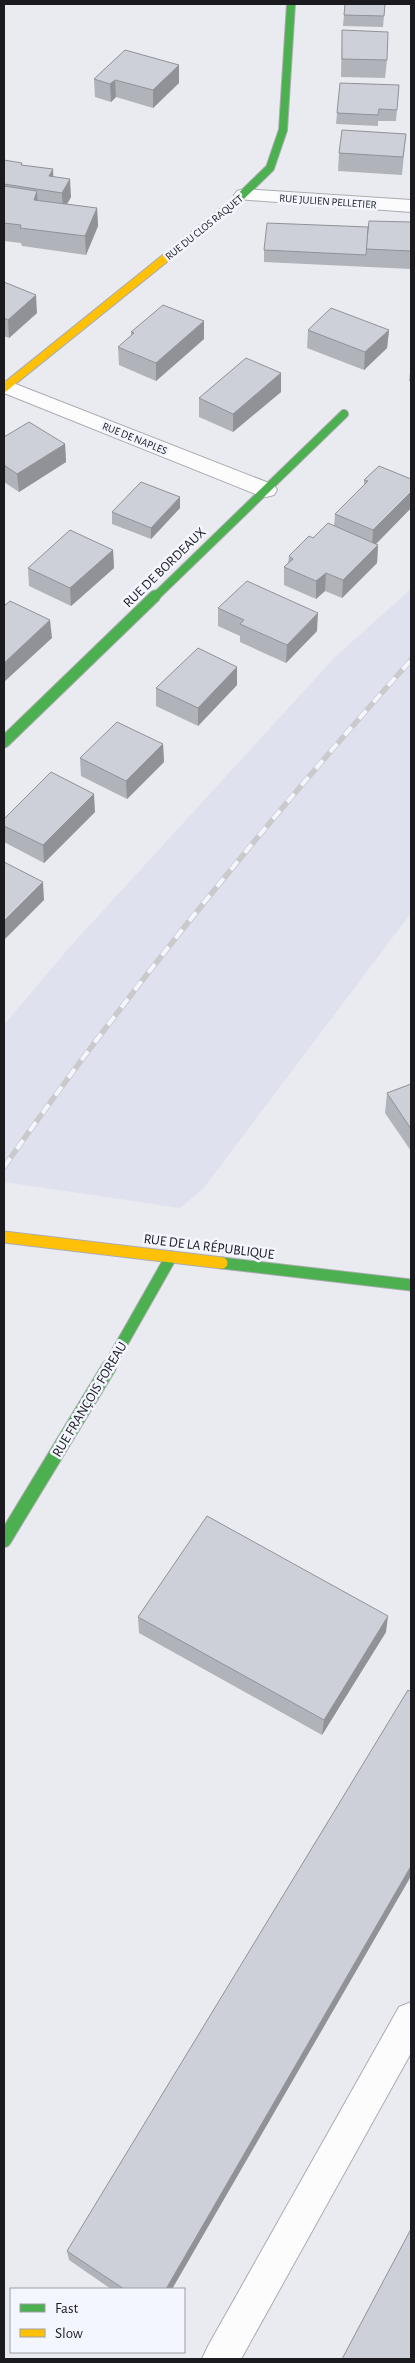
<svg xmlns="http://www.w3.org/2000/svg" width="415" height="2363" viewBox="0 0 415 2363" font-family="'Alegreya Sans',sans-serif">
<rect width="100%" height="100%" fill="#eaebf1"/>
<polygon fill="#dfe1ee" points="411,589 411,913 203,1189 180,1208 4,1182 4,1025 67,950 335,657"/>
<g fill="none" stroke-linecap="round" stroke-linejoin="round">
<defs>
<polygon id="lane" points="411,2002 411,2053 241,2359 202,2359 208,2346 399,2007"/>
<g id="street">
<polygon points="244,189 411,200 411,212 237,199 234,195 237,191"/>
<polygon points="4,381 13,383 274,485 277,490 274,495 266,497 258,495 4,393"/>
</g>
<g id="fast-far2">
<polyline points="235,202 270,168 283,130 291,4"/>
<polyline points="154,598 344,414"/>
</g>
<g id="fast-far1">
<polyline points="4,742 155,596"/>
<polyline points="222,1263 411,1285"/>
<polyline points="108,1368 171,1257"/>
</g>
<polyline id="fast" points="4,1540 109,1367"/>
<polyline id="slow-far1" points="4,388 235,202"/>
<polyline id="slow" points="4,1237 222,1263"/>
</defs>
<use href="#lane" stroke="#abacb0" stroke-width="2"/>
<use href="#street" stroke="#abacb0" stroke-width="2"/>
<use href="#fast-far2" stroke="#abacb0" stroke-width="10"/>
<use href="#fast-far1" stroke="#abacb0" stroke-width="13"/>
<use href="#fast" stroke="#abacb0" stroke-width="16"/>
<use href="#slow-far1" stroke="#abacb0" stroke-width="10"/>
<use href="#slow" stroke="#abacb0" stroke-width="13"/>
<use href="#lane" fill="#fcfcfd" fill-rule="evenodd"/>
<use href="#street" fill="#fcfcfd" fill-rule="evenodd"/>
<use href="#fast-far2" stroke="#4caf50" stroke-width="8"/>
<use href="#fast-far1" stroke="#4caf50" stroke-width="11"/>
<use href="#fast" stroke="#4caf50" stroke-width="14"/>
<use href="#slow-far1" stroke="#ffc107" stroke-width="8"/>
<use href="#slow" stroke="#ffc107" stroke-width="11"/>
<defs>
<path id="rail" d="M4,1167C129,989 266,822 411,660"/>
</defs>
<use href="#rail" stroke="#cacacc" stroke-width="5.5"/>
<use href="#rail" stroke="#f4f6ff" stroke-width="4" stroke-dasharray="11" stroke-linecap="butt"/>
</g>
<g fill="#b1b3bb">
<polygon points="345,4 385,4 383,27 343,26"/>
<polygon points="342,30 387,60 385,78 341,77"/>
<polygon points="125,50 179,83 153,108 116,97 111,102 95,97 94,79"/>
<polygon points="399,85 396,121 378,121 378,126 336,124 337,113"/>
<polygon points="406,134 402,175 338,171 339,153"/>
<polygon points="4,160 22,165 53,169 53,177 71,197 67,204 97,208 98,226 86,255 22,246 21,243 4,241"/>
<polygon points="411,222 411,269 264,262 264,250 368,227"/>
<polygon points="4,282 37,313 9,338 4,336"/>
<polygon points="308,330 389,330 387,348 364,370 307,348"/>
<polygon points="131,332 204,339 156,381 119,365 118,347 131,336"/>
<polygon points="411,362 411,382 409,381 411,363"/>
<polygon points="281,373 281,392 233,432 199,417 199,398"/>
<polygon points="4,437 65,444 66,462 19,492 4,482"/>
<polygon points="379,466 411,508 376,544 378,545 377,563 342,598 325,591 316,599 284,585 284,567 288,563 289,556 313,538 334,526 335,514 364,485 364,480"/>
<polygon points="180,508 151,539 112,524 112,512"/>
<polygon points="113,550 114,568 71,606 29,586 28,568"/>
<polygon points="218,608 317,631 286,663 240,642 240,636 218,626"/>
<polygon points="237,685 198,726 156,706 156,688"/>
<polygon points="163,744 164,762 127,799 81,776 80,758"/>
<polygon points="95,812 44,863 4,842 4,819"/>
<polygon points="411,1084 411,1151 385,1113 387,1093"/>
<polygon points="138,1617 386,1632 322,1735 139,1633"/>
<polygon points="411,1876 172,2289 111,2289 69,2260 67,2251"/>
</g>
<g fill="#909298">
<polygon points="179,65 179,83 153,108 153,90"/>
<polygon points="115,80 116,97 111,102 110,84"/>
<polygon points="53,169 54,187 49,176"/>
<polygon points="70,179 71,197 63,211 62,193"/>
<polygon points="37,191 38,209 34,200"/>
<polygon points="97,208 98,226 86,255 85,236"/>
<polygon points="36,295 37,313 9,338 8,320"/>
<polygon points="204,321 204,339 156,381 156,363"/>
<polygon points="389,330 387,348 364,370 365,352"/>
<polygon points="281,373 281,392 233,432 233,414"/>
<polygon points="65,444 66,462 19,492 17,474"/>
<polygon points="411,492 411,508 372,548 373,530"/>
<polygon points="180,497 180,508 151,539 151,528"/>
<polygon points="378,545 377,563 342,598 343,580"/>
<polygon points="113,550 114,568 71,606 70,588"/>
<polygon points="326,573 325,591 316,599 316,581"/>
<polygon points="318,613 317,631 286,663 287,645"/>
<polygon points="50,620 52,638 4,682 4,663"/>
<polygon points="237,667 237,685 198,726 198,708"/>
<polygon points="163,744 164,762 127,799 126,781"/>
<polygon points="94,794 95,812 44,863 43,845"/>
<polygon points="43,882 44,900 4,940 4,921"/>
<polygon points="388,1616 386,1632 322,1735 324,1720"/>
<polygon points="411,1866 411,1876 172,2289 166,2289"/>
</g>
<g fill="#ced0d9" stroke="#909298">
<polygon points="345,4 385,4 384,16 344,15"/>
<polygon points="342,30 388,32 387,60 342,59"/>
<polygon points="125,50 179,65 153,90 115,80 110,84 94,79"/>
<polygon points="340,83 399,85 397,110 379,109 378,115 337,113"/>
<polygon points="342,130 406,134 403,157 339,153"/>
<polygon points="4,160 22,163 21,165 53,169 49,176 70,179 62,193 4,184"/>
<polygon points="4,186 37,191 34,200 97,208 85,236 20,228 21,225 4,223"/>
<polygon points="369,221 411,222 411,251 366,249"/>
<polygon points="267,223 368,227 366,255 264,250"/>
<polygon points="4,282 36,295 8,320 4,318"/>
<polygon points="163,305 204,321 156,363 118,347 134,333 131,332"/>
<polygon points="331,308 389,330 365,352 308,330"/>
<polygon points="246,358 281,373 233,414 199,398"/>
<polygon points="29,422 65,444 17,474 4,465 4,437"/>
<polygon points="379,466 411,479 411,492 373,530 335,514 368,481 364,480"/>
<polygon points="141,482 180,497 151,528 112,512"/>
<polygon points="328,523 378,545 343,580 326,573 316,581 284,567 293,559 289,556 309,536 313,538"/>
<polygon points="70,530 113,550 70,588 28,568"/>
<polygon points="247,581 318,613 287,645 240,624 244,620 218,608"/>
<polygon points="10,601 50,620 4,663 4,606"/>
<polygon points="198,648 237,667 198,708 156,688"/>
<polygon points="117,722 163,744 126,781 80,758"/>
<polygon points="51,772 94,794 43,845 4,826 4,819"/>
<polygon points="4,862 43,882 4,921"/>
<polygon points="411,1084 411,1129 387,1093"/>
<polygon points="207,1516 388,1616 324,1720 138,1617"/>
<polygon points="408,1690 411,1692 411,1866 166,2289 124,2289 67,2251"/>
<polygon points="411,2229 411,2359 342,2359"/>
</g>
<g text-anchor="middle" stroke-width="5" stroke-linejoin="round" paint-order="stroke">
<g font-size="11" fill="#1b1b1f" stroke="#f4f6ff">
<text transform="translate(328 201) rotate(4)" y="4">RUE JULIEN PELLETIER</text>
<text transform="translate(204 227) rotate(-39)" y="4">RUE DU CLOS RAQUET</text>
<text transform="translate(135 438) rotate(22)" y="4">RUE DE NAPLES</text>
</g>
<g font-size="14" fill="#1b1b1f" stroke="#f4f6ff">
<text transform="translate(164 567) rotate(-44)" y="5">RUE DE BORDEAUX</text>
<text transform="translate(209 1246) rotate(7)" y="5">RUE DE LA RÉPUBLIQUE</text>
<text transform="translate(89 1399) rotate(-59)" y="5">RUE FRANÇOIS FOREAU</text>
</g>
</g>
<rect width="415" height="2363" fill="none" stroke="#1b1b1f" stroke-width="10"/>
<rect x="10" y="2288" width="175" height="65" fill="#f4f6ff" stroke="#9d9ea5"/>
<rect x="20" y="2304" width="25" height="8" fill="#4caf50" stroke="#9d9ea5"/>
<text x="55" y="2313" font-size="15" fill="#1b1b1f">Fast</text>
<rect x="20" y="2329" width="25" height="8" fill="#ffc107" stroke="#9d9ea5"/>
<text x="55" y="2338" font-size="15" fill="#1b1b1f">Slow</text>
</svg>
